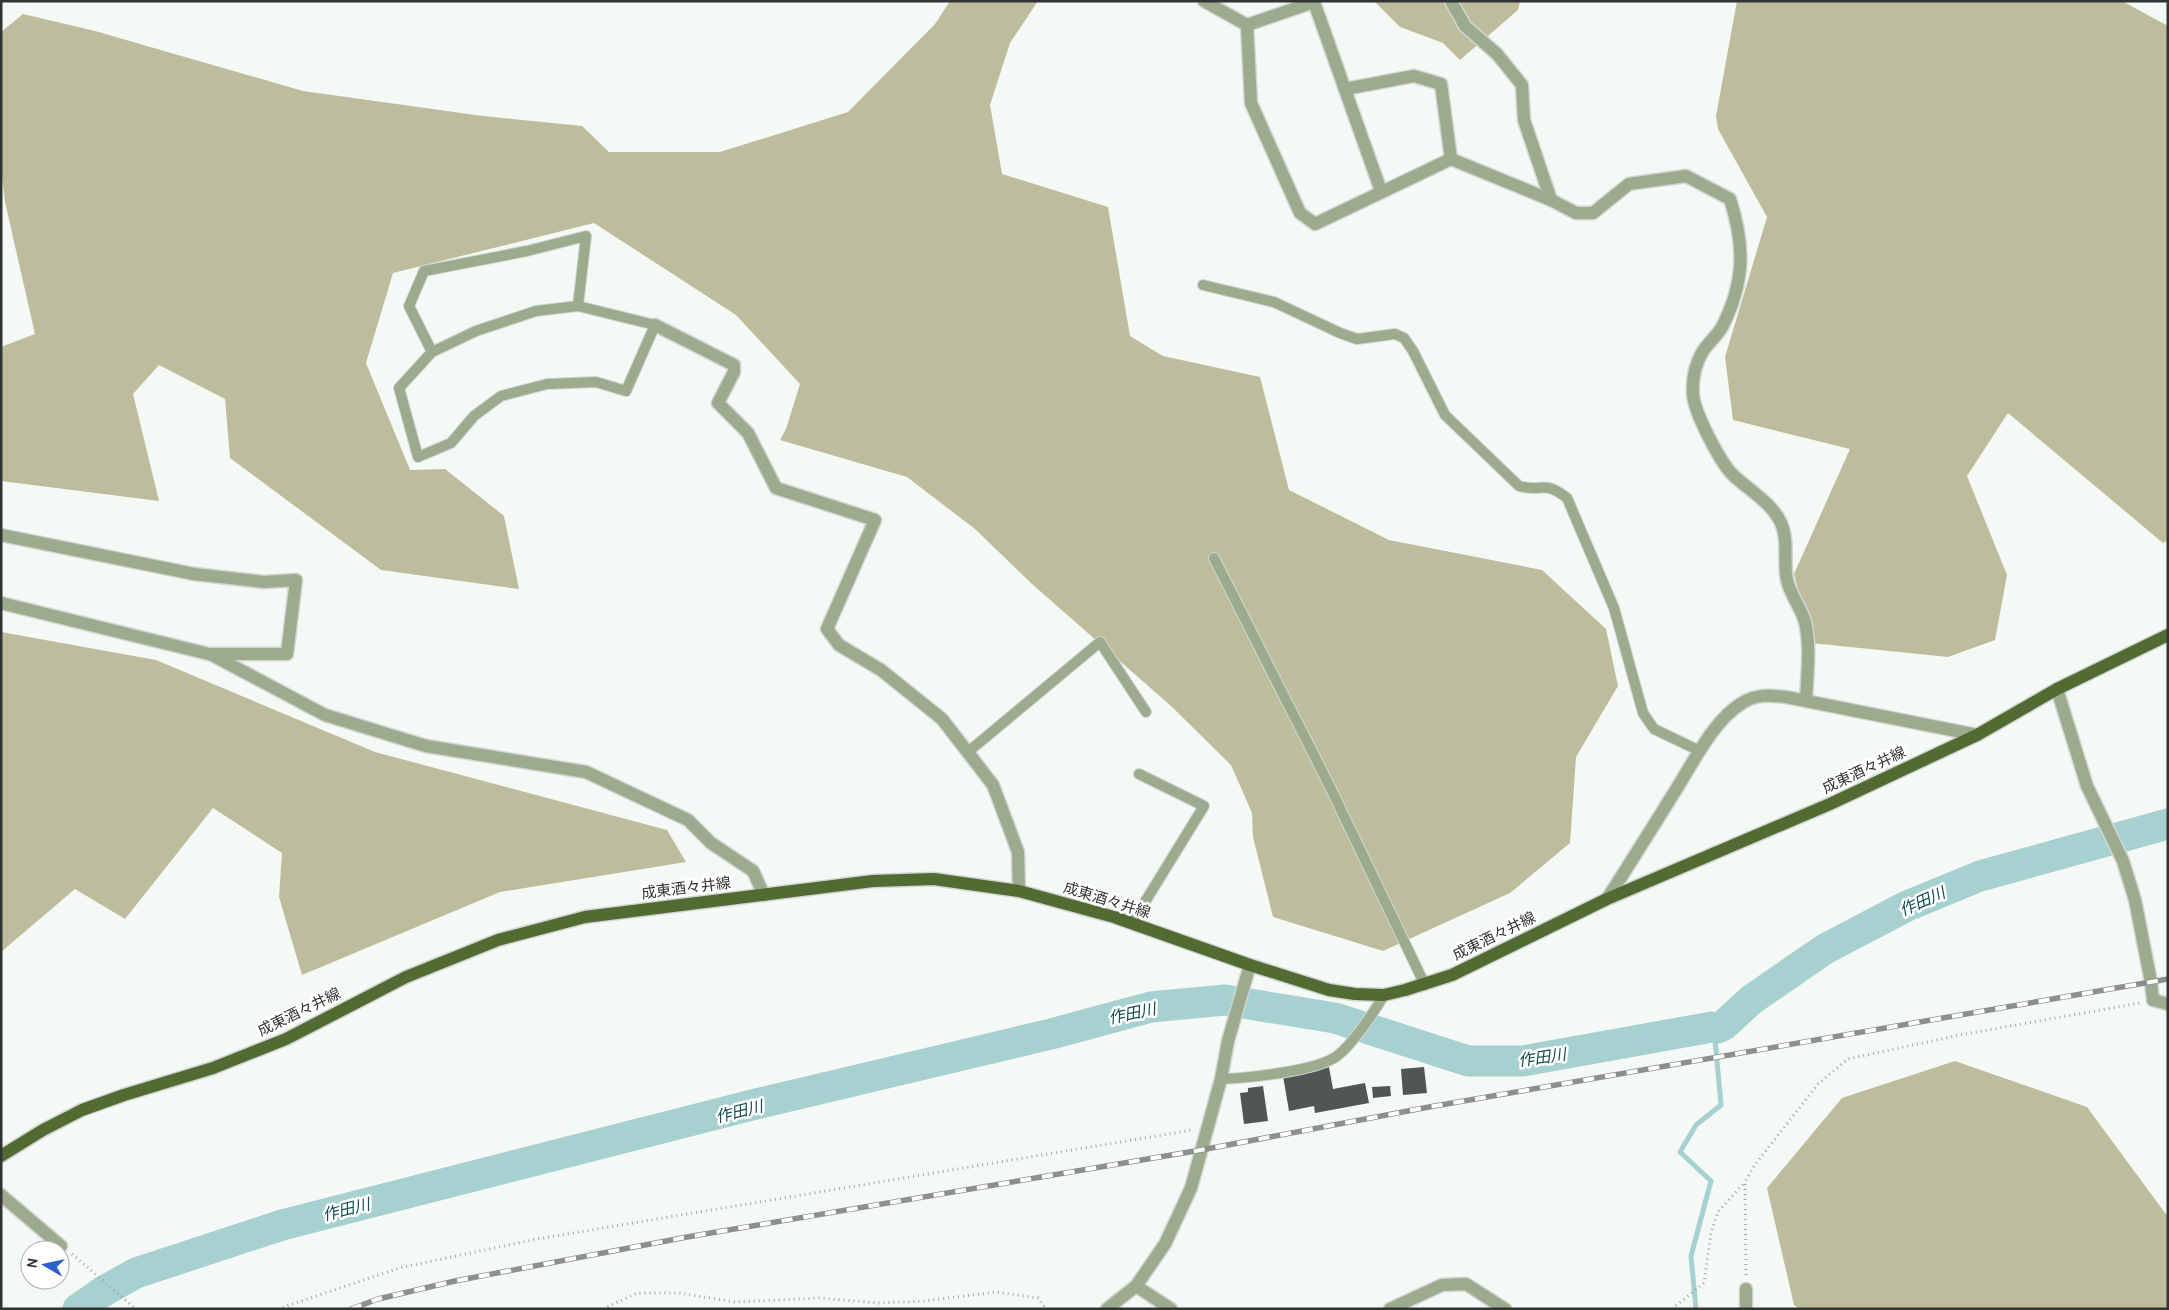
<svg xmlns="http://www.w3.org/2000/svg" width="2169" height="1310" viewBox="0 0 2169 1310" font-family="Overpass,'Noto Sans JP',sans-serif">
<rect width="100%" height="100%" fill="#f4f9f5"/>
<g fill="#bdbd9d">
<polygon points="950,1 1038,1 1010,43 990,105 1002,174 1108,207 1130,336 1163,356 1260,377 1289,490 1389,540 1542,570 1606,629 1618,686 1576,757 1570,843 1510,893 1383,951 1273,917 1253,837 1252,813 1231,765 1171,706 1032,584 975,529 907,477 780,440 786,429 800,384 736,315 594,223 393,273 366,363 410,470 445,469 504,516 519,589 381,570 230,458 225,399 159,365 133,394 159,501 1,481 1,347 35,334 5,202 1,167 1,32 23,14 95,31 303,91 483,116 582,126 609,152 720,152 848,112 935,24"/>
<polygon points="1374,1 1520,1 1518,10 1460,60 1443,43 1400,27"/>
<polygon points="1737,1 2122,1 2168,26 2168,540 2163,543 2008,413 1967,476 2007,575 1995,640 1948,657 1811,643 1794,574 1850,449 1733,420 1725,357 1767,217 1718,129 1716,116"/>
<polygon points="1,632 156,660 375,752 667,830 686,862 500,892 302,975 279,897 282,853 213,808 125,919 75,889 1,952"/>
<polygon points="1955,1061 2087,1107 2168,1217 2168,1309 1799,1309 1794,1305 1767,1188 1842,1098"/>
</g>
<g fill="none" stroke-linecap="round" stroke-linejoin="round">
<polyline stroke="#a7d0d0" stroke-width="5" points="1696,1309 1691,1256 1711,1181 1680,1152 1696,1125 1721,1105 1715,1040 1718,1028"/>
<polyline stroke="#a7d0d0" stroke-width="31" points="78,1309 104,1291 136,1273 282,1225 756,1104 1051,1034 1151,1007 1225,1000 1335,1018 1468,1061 1523,1061 1712,1027 1718,1028 1724,1025 1751,1000 1825,949 1907,906 1980,876 2168,824"/>
</g>
<g fill="#505654">
<polygon points="1329,1067 1333,1089 1365,1083 1369,1103 1315,1113 1314,1106 1289,1111 1283,1076"/>
<polygon points="1424,1067 1427,1093 1403,1095 1401,1069"/>
<polygon points="1263,1086 1268,1121 1244,1124 1240,1093 1248,1092 1248,1088"/>
<polygon points="1390,1086 1391,1096 1373,1098 1372,1087"/>
</g>
<g fill="none" stroke-linecap="round" stroke-linejoin="round">
<defs>
<g id="service">
<path d="M1203,285L1274,302L1340,333L1357,339L1395,334L1404,338L1413,351L1445,415L1519,486C1542,493 1543,479 1567,498L1614,608L1643,713L1654,729L1700,751"/>
<polyline points="432,352 476,331 536,311 578,306 655,325 626,391 596,382 547,384 501,396 474,416 451,443 418,457 399,388 432,352 409,306 424,271 527,251 586,236 578,306"/>
<polyline points="1214,558 1329,785 1425,985"/>
<polyline points="968,752 1100,642 1146,712"/>
<polyline points="1132,923 1204,806 1139,774"/>
<path d="M1221,1079C1248,1078 1317,1071 1337,1056C1353,1044 1374,1012 1384,995"/>
</g>
<g id="minor">
<polyline points="1204,1 1247,25 1314,2 1381,191"/>
<polyline points="1451,1 1465,26 1497,54 1522,85 1524,120 1551,200"/>
<path d="M1247,25L1251,103L1300,213L1315,224L1451,159L1551,200L1576,213H1593L1629,184L1686,176L1730,199C1745,246 1745,282 1722,327C1717,336 1708,343 1703,351C1695,364 1692,379 1693,395C1695,414 1720,462 1733,475C1749,490 1773,504 1781,523C1789,541 1783,562 1787,580C1790,595 1801,607 1805,622C1811,647 1807,675 1806,701"/>
<polyline points="1345,89 1414,76 1441,84 1451,159"/>
<polyline points="655,325 734,365 734,372 718,403 748,433 776,488 875,520 827,629 839,645 881,670 942,719 993,785 1018,852 1019,891"/>
<polyline points="1,535 194,574 264,582 296,580 287,654 209,654 1,603"/>
<polyline points="212,655 325,715 426,746 586,772 688,820 711,843 753,871 764,895"/>
<polyline points="2057,689 2087,786 2123,861 2135,900 2151,982 2153,1000 2168,1004"/>
<path d="M1607,899C1631,862 1654,825 1677,788C1694,761 1714,720 1742,703C1756,694 1770,695 1786,697L1977,735"/>
<polyline points="1,1195 61,1246"/>
<polyline points="1136,1286 1171,1309"/>
<polyline points="1746,1289 1746,1309"/>
<polyline points="1390,1309 1442,1285 1466,1284 1505,1309"/>
</g>
<polyline id="tertiary" points="1107,1309 1136,1286 1165,1244 1191,1188 1221,1079 1228,1041 1250,965"/>
<polyline id="primary" points="1,1156 43,1130 82,1110 124,1095 213,1068 286,1039 406,977 498,940 585,917 873,881 934,879 1019,891 1114,917 1250,965 1329,990 1355,994 1384,995 1405,990 1452,975 1607,899 1830,804 1977,735 2057,689 2168,635"/>
</defs>
<use href="#service" stroke="#d1d6d2" stroke-width="12"/>
<use href="#minor" stroke="#d1d6d2" stroke-width="15"/>
<use href="#tertiary" stroke="#d1d6d2" stroke-width="15"/>
<use href="#primary" stroke="#d1d6d2" stroke-width="15"/>
<g stroke="#a3a7a4" stroke-width="3" stroke-dasharray="1 4" stroke-linecap="butt">
<polyline points="72,1254 136,1309"/>
<polyline points="1746,1275 1745,1182 1754,1166 1818,1084 1848,1059 1960,1035 2140,1003"/>
<polyline points="278,1309 399,1268 537,1239 1192,1130"/>
<polyline points="603,1309 637,1293 679,1293 735,1302 820,1298 879,1303 924,1301 996,1292 1038,1298 1046,1309"/>
<polyline points="1672,1309 1704,1283 1711,1233 1718,1212 1745,1182"/>
</g>
<use href="#service" stroke="#9cab8d" stroke-width="10"/>
<use href="#minor" stroke="#9cab8d" stroke-width="12"/>
<use href="#tertiary" stroke="#9cab8d" stroke-width="12"/>
<use href="#primary" stroke="#516b33" stroke-width="12"/>
<defs>
<polyline id="rail" points="351,1309 378,1299 455,1281 687,1237 1201,1150 1429,1107 2168,979"/>
</defs>
<use href="#rail" stroke="#8c8f8d" stroke-width="5.5"/>
<use href="#rail" stroke="#fff" stroke-width="4" stroke-dasharray="11" stroke-linecap="butt"/>
</g>
<g text-anchor="middle" stroke-width="5" stroke-linejoin="round" paint-order="stroke">
<g font-size="15" fill="#323433" stroke="#fff">
<text transform="translate(1864 770) rotate(-25)" y="5">成東酒々井線</text>
<text transform="translate(686 888) rotate(-7)" y="5">成東酒々井線</text>
<text transform="translate(1107 900) rotate(17)" y="5">成東酒々井線</text>
<text transform="translate(1494 936) rotate(-26)" y="5">成東酒々井線</text>
<text transform="translate(299 1012) rotate(-26)" y="5">成東酒々井線</text>
</g>
<g font-size="16" font-style="italic" fill="#104c4d" stroke="#fff">
<text transform="translate(1922 901) rotate(-24)" y="6">作田川</text>
<text transform="translate(1132 1013) rotate(-12)" y="6">作田川</text>
<text transform="translate(1542 1057) rotate(-8)" y="6">作田川</text>
<text transform="translate(739 1111) rotate(-14)" y="6">作田川</text>
<text transform="translate(346 1209) rotate(-14)" y="6">作田川</text>
</g>
</g>
<rect width="2169" height="1310" fill="none" stroke="#323433" stroke-width="5"/>
<g transform="translate(45 1265) rotate(279)"><circle r="24" fill="#ffffff" stroke="#adaead"/>
<path d="M0-4L9 19L0 12L-9 19Z" fill="#2e5dcc"/>
<text y="-8" font-size="14" font-weight="bold" text-anchor="middle" fill="#323433">N</text>
</g>
</svg>
